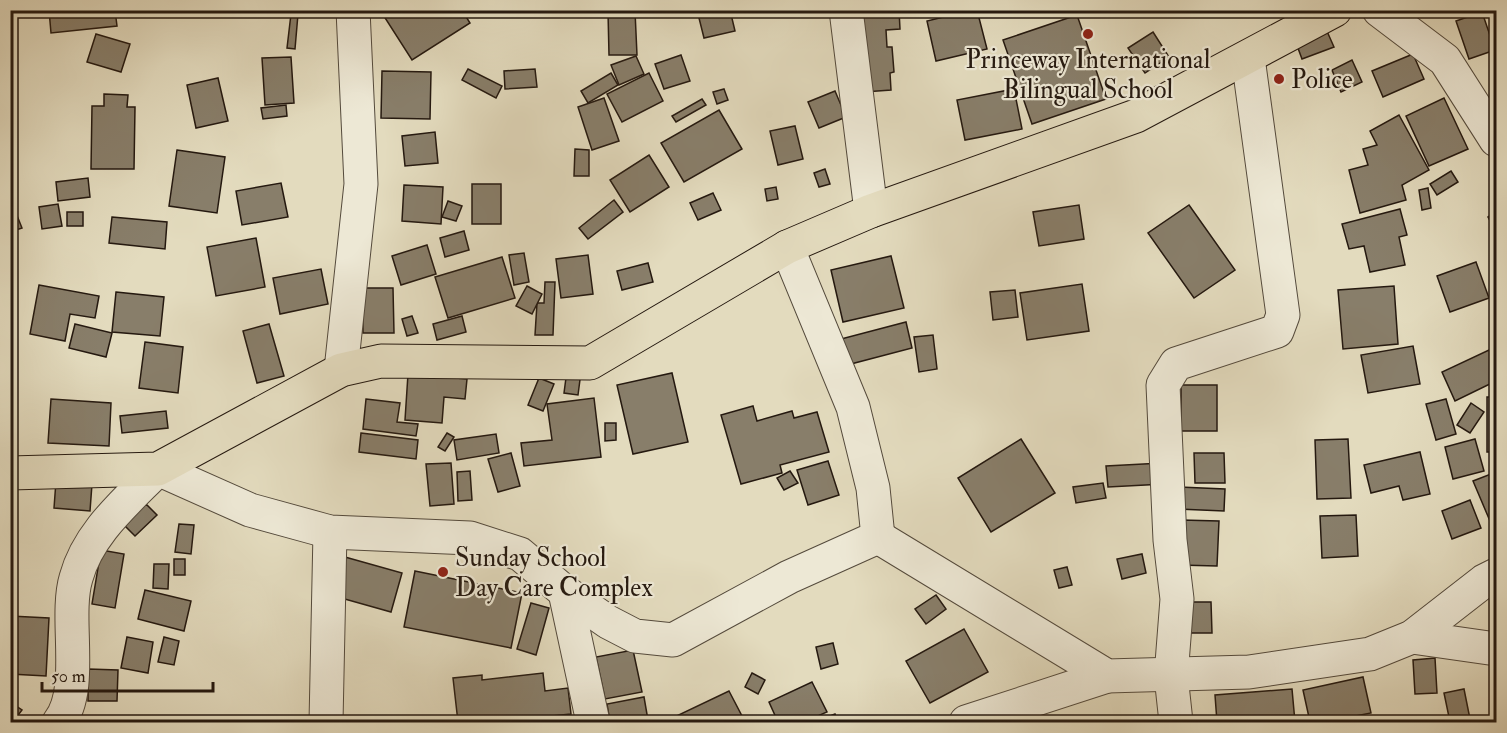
<svg xmlns="http://www.w3.org/2000/svg" width="1507" height="733" viewBox="0 0 1507 733" font-family="'IM FELL Double Pica',serif">
<rect width="100%" height="100%" fill="#e3dbbe"/>
<filter id="stains"><feTurbulence type="fractalNoise" baseFrequency=".00333" numOctaves="4"/><feColorMatrix values="0 0 0 0 .2 0 0 0 0 .09 0 0 0 0 .02 0 0 0 .5 -.17"/></filter>
<radialGradient id="worn" r=".72"><stop offset=".6" stop-color="#630" stop-opacity="0"/><stop offset="1" stop-color="#630" stop-opacity=".3"/></radialGradient>
<g fill="#887e6a" stroke="#251910" stroke-width="1.5">
<polygon points="49,10 115,10 117,26 51,33"/>
<polygon points="380,10 462,10 470,23 412,60"/>
<polygon points="697,10 730,10 735,31 704,38"/>
<polygon points="859,10 899,10 900,29 886,30 887,47 892,47 894,72 890,73 891,90 864,92"/>
<polygon points="972,10 977,10 987,49 936,61 927,21"/>
<polygon points="635,11 637,55 609,55 608,12"/>
<polygon points="1482,12 1495,50 1469,59 1456,21"/>
<polygon points="291,14 298,14 295,49 287,48"/>
<polygon points="1077,15 1106,99 1032,124 1003,40"/>
<polygon points="1326,29 1334,47 1302,59 1295,40"/>
<polygon points="1153,32 1169,57 1145,73 1128,48"/>
<polygon points="96,34 130,44 121,72 87,62"/>
<polygon points="1413,54 1424,79 1383,97 1372,71"/>
<polygon points="681,55 690,81 664,89 655,64"/>
<polygon points="636,56 644,74 619,85 611,65"/>
<polygon points="291,57 294,103 265,105 262,58"/>
<polygon points="1352,60 1362,82 1341,92 1332,70"/>
<polygon points="468,69 502,86 496,98 462,80"/>
<polygon points="535,69 537,87 505,89 504,71"/>
<polygon points="382,71 431,72 430,119 381,118"/>
<polygon points="611,73 618,85 588,103 581,91"/>
<polygon points="649,73 663,101 622,122 607,94"/>
<polygon points="218,78 228,121 196,128 187,85"/>
<polygon points="724,89 728,100 717,104 713,92"/>
<polygon points="1014,89 1022,129 965,140 957,100"/>
<polygon points="835,91 846,117 819,128 808,102"/>
<polygon points="104,94 128,95 127,107 135,107 134,169 91,169 92,106 104,106"/>
<polygon points="604,98 619,141 592,150 578,107"/>
<polygon points="1444,98 1468,149 1429,166 1406,116"/>
<polygon points="702,99 706,105 676,122 672,116"/>
<polygon points="286,105 287,116 263,119 261,108"/>
<polygon points="719,110 742,149 684,182 661,143"/>
<polygon points="1399,115 1429,170 1402,185 1406,200 1360,213 1349,170 1368,165 1363,149 1377,145 1370,131"/>
<polygon points="795,126 803,159 778,165 770,131"/>
<polygon points="435,132 438,163 405,166 402,136"/>
<polygon points="575,149 589,150 589,176 574,176"/>
<polygon points="177,150 225,157 217,213 169,206"/>
<polygon points="649,155 669,187 630,212 610,180"/>
<polygon points="825,169 830,184 819,187 814,173"/>
<polygon points="1451,171 1458,182 1437,195 1430,184"/>
<polygon points="88,178 90,197 58,201 56,182"/>
<polygon points="281,183 288,217 242,225 236,191"/>
<rect x="472" y="184" width="29" height="40"/>
<polygon points="404,185 443,187 441,224 402,221"/>
<polygon points="776,187 778,199 767,201 765,189"/>
<polygon points="1428,188 1431,208 1422,210 1419,190"/>
<polygon points="713,193 721,210 698,220 690,203"/>
<polygon points="10,198 22,228 10,232"/>
<polygon points="614,200 623,212 588,239 579,228"/>
<polygon points="448,201 462,206 456,221 442,217"/>
<polygon points="58,204 62,226 42,229 39,207"/>
<polygon points="1079,205 1084,239 1039,246 1033,212"/>
<polygon points="1189,205 1235,270 1194,298 1148,233"/>
<polygon points="1400,209 1407,235 1399,237 1405,265 1370,272 1364,246 1349,249 1342,224"/>
<polygon points="1496,211 1496,232 1488,217"/>
<rect x="67" y="212" width="16" height="14"/>
<polygon points="112,217 167,222 165,249 109,243"/>
<polygon points="464,231 469,250 445,257 440,238"/>
<polygon points="256,238 265,287 216,296 207,247"/>
<polygon points="427,245 436,274 401,285 392,256"/>
<polygon points="524,253 529,282 514,285 509,255"/>
<polygon points="588,255 593,294 561,298 556,259"/>
<polygon points="891,256 904,308 843,322 831,270"/>
<polygon points="502,257 515,298 448,318 435,277"/>
<polygon points="1476,262 1489,298 1450,312 1437,276"/>
<polygon points="648,263 653,282 622,290 617,271"/>
<polygon points="321,269 328,304 280,314 273,278"/>
<polygon points="545,282 555,282 553,335 535,335 537,303 544,303"/>
<polygon points="1082,284 1089,331 1027,340 1020,293"/>
<polygon points="39,285 99,296 95,318 70,314 65,341 30,334"/>
<polygon points="527,286 542,294 532,314 516,306"/>
<polygon points="1394,286 1398,344 1343,349 1338,290"/>
<polygon points="362,288 393,288 394,333 363,333"/>
<polygon points="1015,290 1018,317 993,320 990,292"/>
<polygon points="116,292 164,297 160,336 112,332"/>
<polygon points="412,316 418,333 407,336 402,319"/>
<polygon points="462,316 466,332 437,340 433,324"/>
<polygon points="906,322 912,348 847,365 841,339"/>
<polygon points="75,324 112,333 106,357 69,348"/>
<polygon points="269,324 284,376 257,383 243,331"/>
<polygon points="933,335 937,369 919,372 914,337"/>
<polygon points="145,342 183,347 178,393 139,388"/>
<polygon points="1413,346 1420,384 1368,393 1361,355"/>
<polygon points="1489,350 1496,366 1496,381 1455,401 1442,372"/>
<polygon points="567,370 581,372 578,395 564,393"/>
<polygon points="672,373 688,442 633,454 617,385"/>
<polygon points="408,374 467,379 465,399 444,397 442,423 405,420"/>
<polygon points="539,378 554,384 543,411 528,405"/>
<rect x="1181" y="385" width="36" height="46"/>
<rect x="1487" y="397" width="9" height="55"/>
<polygon points="594,398 601,457 524,466 521,443 552,440 547,404"/>
<polygon points="51,399 111,403 109,446 48,443"/>
<polygon points="366,399 400,403 397,422 418,424 416,436 363,429"/>
<polygon points="1446,399 1456,434 1436,440 1426,404"/>
<polygon points="1471,403 1484,412 1470,433 1457,425"/>
<polygon points="753,406 757,421 792,411 794,418 817,412 829,452 780,465 782,473 741,484 721,415"/>
<polygon points="166,411 168,428 122,433 120,416"/>
<polygon points="605,423 616,423 616,440 605,441"/>
<polygon points="361,433 418,440 416,459 359,452"/>
<polygon points="447,433 454,437 445,451 438,447"/>
<polygon points="496,434 499,453 457,460 454,440"/>
<polygon points="1021,439 1055,493 991,532 958,478"/>
<polygon points="1348,439 1351,498 1317,499 1315,440"/>
<polygon points="1475,439 1484,471 1453,479 1445,447"/>
<polygon points="1420,452 1430,494 1403,500 1399,486 1371,493 1364,465"/>
<polygon points="511,453 520,486 498,492 488,459"/>
<polygon points="1194,453 1224,453 1225,483 1195,483"/>
<polygon points="828,461 839,495 808,505 797,470"/>
<polygon points="451,463 454,504 430,506 426,464"/>
<polygon points="1162,463 1164,484 1108,487 1106,466"/>
<polygon points="470,471 472,500 458,501 457,472"/>
<polygon points="790,471 798,483 784,490 777,478"/>
<polygon points="1496,472 1496,518 1490,521 1473,481"/>
<polygon points="56,481 92,484 90,511 54,508"/>
<polygon points="1103,483 1106,498 1076,503 1073,487"/>
<polygon points="1179,487 1225,489 1224,511 1178,509"/>
<polygon points="1470,500 1481,528 1452,539 1442,511"/>
<polygon points="146,504 157,515 135,536 124,525"/>
<polygon points="1356,515 1358,556 1322,558 1320,516"/>
<polygon points="1181,520 1219,521 1217,566 1179,565"/>
<polygon points="179,524 194,525 191,554 175,552"/>
<polygon points="101,550 124,554 115,608 92,604"/>
<polygon points="1142,554 1146,573 1122,579 1117,559"/>
<polygon points="345,557 402,573 391,612 334,596"/>
<rect x="174" y="559" width="11" height="16"/>
<polygon points="154,564 169,564 168,589 153,588"/>
<polygon points="1067,567 1072,585 1059,588 1054,570"/>
<polygon points="415,571 522,593 511,648 404,627"/>
<polygon points="145,590 191,601 184,631 138,619"/>
<polygon points="936,595 946,609 926,624 915,609"/>
<polygon points="1186,602 1211,602 1212,633 1186,633"/>
<polygon points="531,603 549,608 536,655 517,649"/>
<polygon points="10,616 49,618 46,676 10,674"/>
<polygon points="964,629 988,672 930,703 906,661"/>
<polygon points="127,637 153,642 148,673 121,668"/>
<polygon points="164,637 179,641 174,665 158,662"/>
<polygon points="833,643 838,664 821,669 816,647"/>
<polygon points="633,650 642,692 605,699 596,657"/>
<polygon points="1435,658 1437,693 1415,694 1413,660"/>
<polygon points="88,669 118,670 117,701 88,701"/>
<polygon points="543,673 545,691 568,688 571,714 493,722 458,722 453,678 482,675 482,680"/>
<polygon points="752,673 765,680 758,694 745,687"/>
<polygon points="1363,677 1371,713 1325,722 1310,722 1303,690"/>
<polygon points="812,682 827,712 804,722 778,722 769,702"/>
<polygon points="1292,689 1295,722 1217,722 1215,695"/>
<polygon points="1464,689 1470,719 1450,722 1444,693"/>
<polygon points="729,691 743,718 734,722 669,722 668,720"/>
<polygon points="644,697 648,720 610,722 607,704"/>
<polygon points="10,702 22,710 13,722 10,722"/>
<polygon points="835,714 838,722 821,722 820,720"/>
</g>
<g fill="none" stroke-linecap="round" stroke-linejoin="round">
<defs>
<g id="minor">
<polyline points="846,10 871,211"/>
<polyline points="1379,10 1445,60 1496,140"/>
<polyline points="341,370 361,184 353,10"/>
<polyline points="878,537 1107,676 1249,672 1370,654 1412,637 1484,581 1496,575"/>
<polyline points="565,592 593,722"/>
<polyline points="1412,637 1496,649"/>
<path d="M59,722C85,689 64,618 76,578C88,533 126,502 158,469L250,510L330,532L470,538L520,554L565,592L608,622L635,636L673,640L789,577L878,537L873,488L853,407L787,247"/>
<polyline points="326,722 330,532"/>
<polyline points="966,722 1107,676"/>
<polyline points="1176,722 1171,676 1177,599 1170,540 1163,385 1176,364 1277,331 1283,315 1248,58"/>
</g>
<polyline id="major" points="10,473 158,469 341,370 381,361 590,363 787,247 871,211 1136,116 1335,10"/>
</defs>
<use href="#minor" stroke="#544a3c" stroke-width="35"/>
<use href="#major" stroke="#251910" stroke-width="35"/>
<use href="#minor" stroke="#ede8d5" stroke-width="33"/>
<use href="#major" stroke="#e3dbbe" stroke-width="33"/>
</g>
<g fill="#8f2418" stroke="#ede8d5" stroke-width="2">
<circle cx="1088" cy="34" r="6"/>
<circle cx="1279" cy="79" r="6"/>
<circle cx="443" cy="572" r="6"/>
</g>
<g text-anchor="middle" stroke-width="4.5" stroke-linejoin="round" paint-order="stroke">
<g font-size="26" fill="#251910" stroke="#ede8d5" text-anchor="start">
<text x="1088" y="68" text-anchor="middle">Princeway International<tspan x="1088" dy="30">Bilingual School</tspan></text>
<text x="1291" y="88">Police</text>
<text x="455" y="566">Sunday School<tspan x="455" dy="30">Day Care Complex</tspan></text>
</g>
</g>
<rect width="1507" height="733" fill="none" stroke="#e3dbbe" stroke-width="36"/>
<rect x="12" y="12" width="1483" height="709" fill="none" stroke="#251910" stroke-width="3"/>
<rect x="18" y="18" width="1471" height="697" fill="none" stroke="#251910" stroke-width="1.5"/>
<path d="M42 682v9h171v-9" fill="none" stroke="#251910" stroke-width="3"/>
<text x="51" y="682" font-size="18" fill="#251910" stroke="#ede8d5" stroke-width="4.5" paint-order="stroke">50 m</text>
<rect width="100%" height="100%" filter="url(#stains)"/>
<rect width="100%" height="100%" fill="url(#worn)"/>
</svg>
